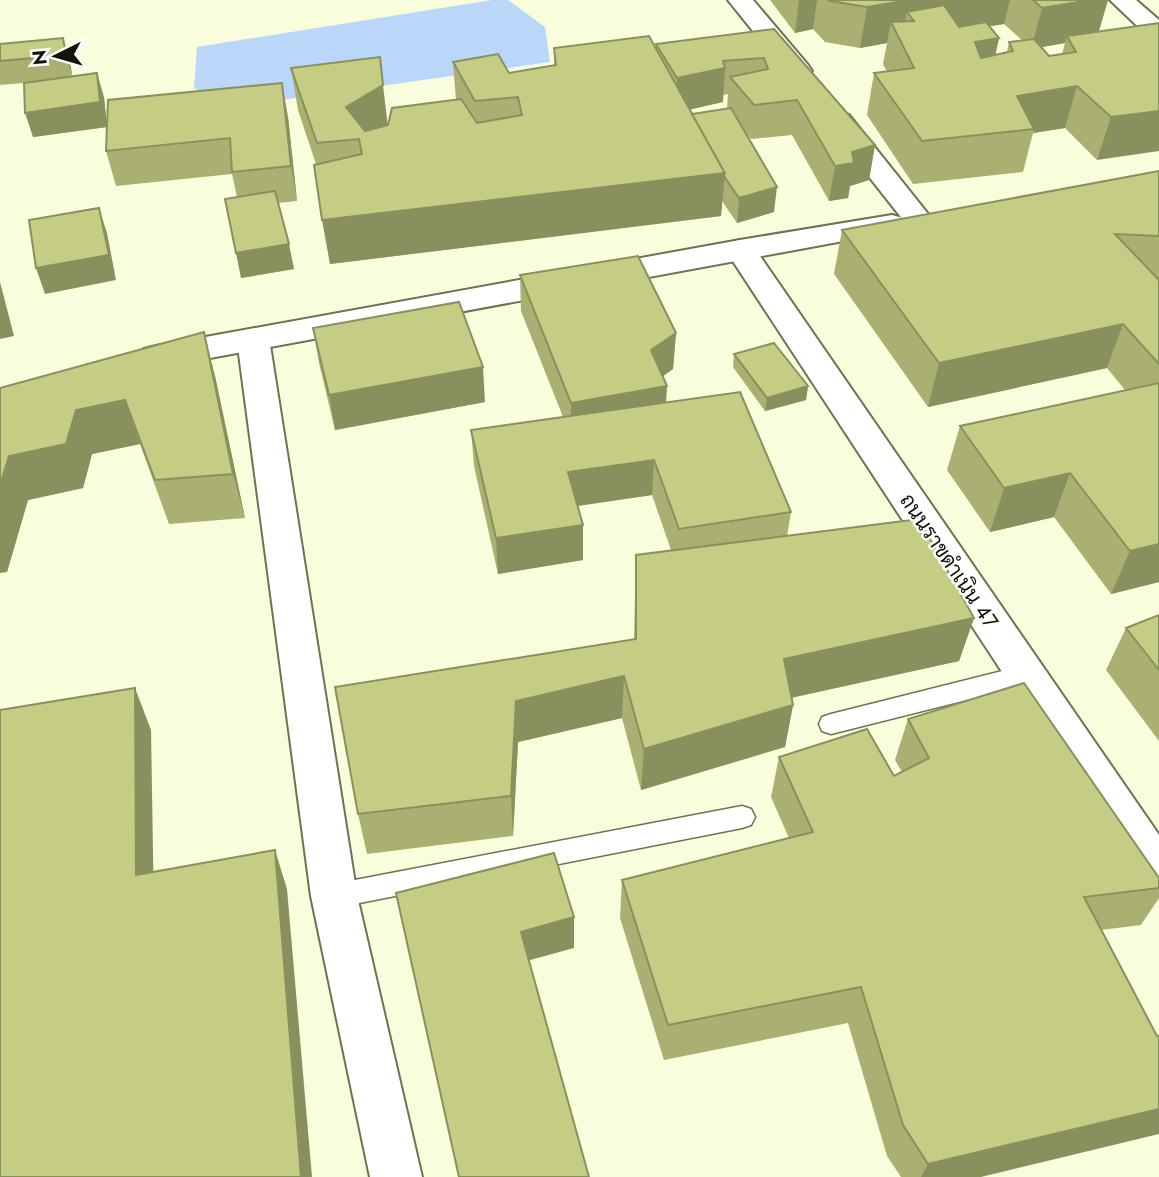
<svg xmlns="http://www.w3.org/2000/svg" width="1159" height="1177" viewBox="0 0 1159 1177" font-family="Jost,Sarabun,sans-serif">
<rect width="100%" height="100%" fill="#f9fddc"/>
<polygon fill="#bad6f8" points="492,0 508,0 545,27 550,62 267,102 194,89 197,47"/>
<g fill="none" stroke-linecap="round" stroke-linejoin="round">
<defs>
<g id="service">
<polygon points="1026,665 1034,668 1038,675 1034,682 1026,685 831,734 822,731 819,724 822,717 831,714"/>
<polygon points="742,806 751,809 755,817 751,825 742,828 334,908 324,905 320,896 324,887 334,884"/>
</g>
<g id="minor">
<polygon points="728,0 753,0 808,65 812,71 808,77 799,79 790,77"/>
<polygon points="1110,0 1136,0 1159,20 1159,41 1150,38"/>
<polygon points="839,113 849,115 928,214 933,220 928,226 918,229 908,226 825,121 829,115"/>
<polygon points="740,240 751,243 1159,835 1159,893 1143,887 725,249 729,243"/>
<polygon points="253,329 264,332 269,339 357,896 422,1177 370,1177 311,896 237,339 242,332"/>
</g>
<polygon id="tertiary" points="892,215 903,218 907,224 903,230 156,368 144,365 140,357 144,349 156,346 740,240"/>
</defs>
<use href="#service" stroke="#6e7254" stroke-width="3"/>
<use href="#minor" stroke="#6e7254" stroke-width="4"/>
<use href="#tertiary" stroke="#6e7254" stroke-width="4"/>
<use href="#service" fill="#fff" fill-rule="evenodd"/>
<use href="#minor" fill="#fff" fill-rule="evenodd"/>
<use href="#tertiary" fill="#fff" fill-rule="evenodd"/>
</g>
<g fill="#a9b072" fill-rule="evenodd">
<path d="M770,0H1108L1098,32L1159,23L1097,160L1065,128L1033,133L1023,172L913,184L867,115L874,73L887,72L883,64L887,43L860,48L825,42L813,29L795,33ZM1004,24L1022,40L1009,42L1007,52L995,55L999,38L989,26ZM1065,43L1062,54L1049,56L1041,47Z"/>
<path d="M774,29L875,145L869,180L850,186L848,198L829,201L792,135L751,139L746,133L774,212L737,223L722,201L721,216L330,264L316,164L298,110L291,68L388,125L456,100L453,62L509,73L554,65V48L655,47L656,44ZM728,94L727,108L692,114L690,109L723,102V95Z"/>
<polygon points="63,38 72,77 104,97 107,127 33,137 24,83 0,85 0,44"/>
<polygon points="288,117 297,201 278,203 294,269 241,278 237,197 232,174 116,186 106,151"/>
<polygon points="1159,171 1159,582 1111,594 1054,517 990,532 947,470 960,426 1125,390 1107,368 928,407 834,274 842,230"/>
<polygon points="520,275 676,333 673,369 663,376 666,403 791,512 787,536 974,618 959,661 791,698 793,705 785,747 641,790 622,718 518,742 513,836 367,854 358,814 634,639 636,555 671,550 652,495 578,506 583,560 498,574 474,466 471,430 563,417 521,311"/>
<polygon points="313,328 485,402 335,430 319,363"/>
<polygon points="734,354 808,386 806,400 765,411 733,367"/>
<polygon points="215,376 245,518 169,524 140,444 92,454 83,488 28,500 7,572 0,388"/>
<polygon points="1159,615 1159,741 1106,670 1126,628"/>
<polygon points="908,719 1159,878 1159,898 1141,925 1101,930 981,1177 901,1177 887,1156 848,1023 664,1060 620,918 622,880 789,838 771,797 779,757 894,776 902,772 895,760"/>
</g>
<g fill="#8a905d">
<polygon points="799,0 817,0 813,29 795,33"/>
<polygon points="910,0 1010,0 1004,24 911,39 914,21 907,12 901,41 891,22 887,43 860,48 867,7"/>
<polygon points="1071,0 1108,0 1097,38 1067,36 1065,43 1031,49 1042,8"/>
<polygon points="63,38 70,62 73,79 66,55"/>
<polygon points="999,38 990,80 975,42"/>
<polygon points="725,68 723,102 675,113 677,78"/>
<polygon points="97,73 104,97 107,127 33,137 25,113"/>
<polygon points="282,83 288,117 297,201 291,166"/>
<polygon points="383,85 388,127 359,139 346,107"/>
<polygon points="1077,86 1065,128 1033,133 1034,129 1017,96"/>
<polygon points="1159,111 1159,151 1097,160 1111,117"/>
<polygon points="875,145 869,180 850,186 848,198 829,201 835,166 852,152"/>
<polygon points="725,173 721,216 330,264 322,220"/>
<polygon points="777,187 774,212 737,223 739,198"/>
<polygon points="99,208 107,233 116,280 45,294 36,268"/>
<polygon points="289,244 294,269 241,278 236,253"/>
<polygon points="0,282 14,336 0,339"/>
<polygon points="1123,324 1107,368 928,407 939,363"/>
<polygon points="204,332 215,376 245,518 233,474"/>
<polygon points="676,333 673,369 649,386 651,350"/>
<polygon points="483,367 485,402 335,430 329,395"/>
<polygon points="667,386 665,422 571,439 571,403"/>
<polygon points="808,386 806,400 765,411 767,398"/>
<polygon points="125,400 140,444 92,454 83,488 28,500 7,572 0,573 0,485 9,456 76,410"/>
<polygon points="654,460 652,495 569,507 568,472"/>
<polygon points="1070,473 1054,517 990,532 1004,488"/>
<polygon points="583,525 583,560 498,574 496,538"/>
<polygon points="1159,544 1159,582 1111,594 1130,551"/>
<polygon points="974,618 959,661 776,701 784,659"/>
<polygon points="624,676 622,718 518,742 513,836 511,796 516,701"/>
<polygon points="135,688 151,730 154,913 136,875"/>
<polygon points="793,705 785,747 641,790 644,749"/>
<polygon points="275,850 287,889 312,1177 301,1177"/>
<polygon points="574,917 574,948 523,962 521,932"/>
<polygon points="1159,1109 1159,1134 981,1177 921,1177 928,1164"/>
</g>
<g fill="#c5cd85" stroke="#8a905d" stroke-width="2">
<polygon points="829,0 910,0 867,7 830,1"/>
<polygon points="1033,0 1090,0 1042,8"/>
<polygon points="944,5 959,27 986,22 999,38 975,42 981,58 1013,51 1009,42 1034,39 1049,56 1076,52 1067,36 1159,23 1159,111 1111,117 1077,86 1017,96 1034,129 922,141 874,73 914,68 891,22 914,21 907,12"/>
<polygon points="774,29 875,145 852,152 854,163 835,166 797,100 754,105 730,77 768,69 764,58 723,61 725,68 677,78 656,44"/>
<polygon points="649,36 725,173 322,220 314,165 362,154 359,139 317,143 291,68 380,57 383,85 346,107 365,131 388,125 392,108 461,99 477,123 522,115 518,97 475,101 453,62 498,54 509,73 556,65 554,48"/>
<polygon points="63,38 66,55 0,61 0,44"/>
<polygon points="97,73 100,102 25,113 24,83"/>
<polygon points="282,83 291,166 232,172 230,138 106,151 108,100"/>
<polygon points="731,108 777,187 739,198 724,176 725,173 692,114"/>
<polygon points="1159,171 1159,236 1115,234 1159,280 1159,364 1123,324 939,363 842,230"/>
<polygon points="275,191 289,244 236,253 225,199"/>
<polygon points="99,208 109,255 36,268 29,220"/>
<polygon points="638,256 676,333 651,350 667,386 571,403 520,275"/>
<polygon points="459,302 483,367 329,395 313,328"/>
<polygon points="204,332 233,474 155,480 125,400 76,410 66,444 9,456 0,485 0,388"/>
<polygon points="774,343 808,386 767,398 734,354"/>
<polygon points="1159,383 1159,544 1130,551 1070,473 1004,488 960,426"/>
<polygon points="740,392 791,512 679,529 654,460 568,472 583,525 496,538 471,430"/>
<polygon points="919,519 974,618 784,659 793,705 644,749 624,676 516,701 511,796 358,814 335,687 636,639 636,555"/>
<polygon points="1159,615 1159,670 1126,628"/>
<polygon points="1024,683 1159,878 1159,888 1084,897 1157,1036 1159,1036 1159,1109 928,1164 903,1125 861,987 668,1025 622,880 813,832 779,757 867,729 894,776 929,758 908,719"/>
<polygon points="135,688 136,875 275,850 301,1177 0,1177 0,710"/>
<polygon points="554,853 574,917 521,932 589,1177 459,1177 396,893"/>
</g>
<g text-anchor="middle" stroke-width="5" stroke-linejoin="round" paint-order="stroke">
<g font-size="21" fill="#141509" stroke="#fff">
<text transform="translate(949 561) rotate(56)" y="7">ถนนราขดำเนิน 47</text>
</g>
</g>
<g transform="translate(56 56) rotate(265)" stroke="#ffffff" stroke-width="5" paint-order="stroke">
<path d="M0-5L12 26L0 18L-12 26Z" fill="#141509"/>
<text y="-10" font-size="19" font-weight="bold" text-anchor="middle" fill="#141509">N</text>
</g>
</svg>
